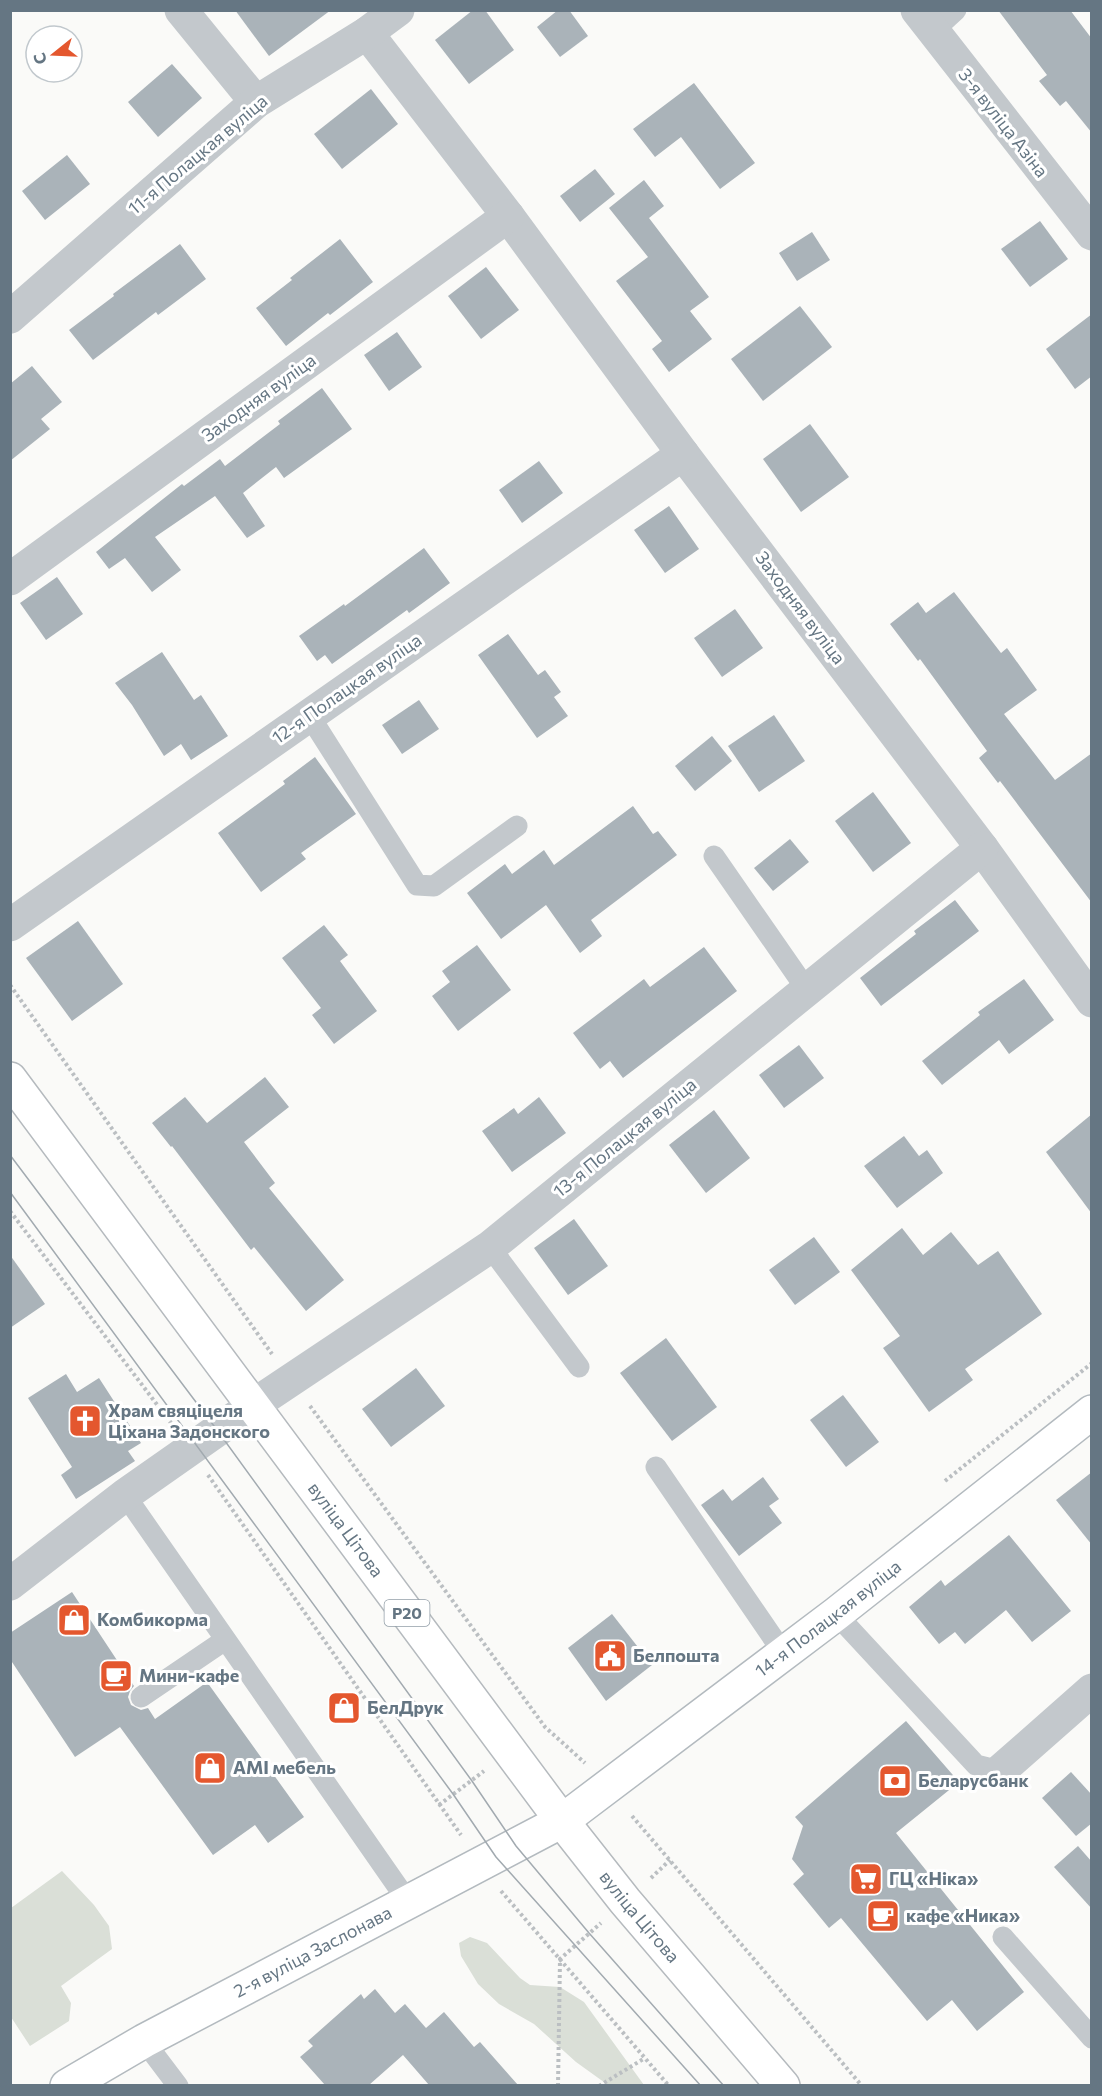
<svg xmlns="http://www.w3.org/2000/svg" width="1102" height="2096" viewBox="0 0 1102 2096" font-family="Commissioner,sans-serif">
<rect width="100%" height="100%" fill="#fafaf8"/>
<g fill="#dadfd7">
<polygon points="62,1871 94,1905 109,1926 112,1949 61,1986 71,2003 69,2021 30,2046 11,2017 11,1908"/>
<polygon points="470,1937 487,1943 520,1978 530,1985 560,1987 584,2002 644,2085 608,2085 576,2062 534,2024 499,2004 478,1984 461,1956 459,1943"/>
</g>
<g fill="#aab3b9">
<polygon points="235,10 331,10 269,56"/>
<polygon points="473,10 485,10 514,50 469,84 435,40"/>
<polygon points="558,10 569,10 588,36 560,57 537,27"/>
<polygon points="998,10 1070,10 1092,39 1092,133 1066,101 1060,106 1039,81 1047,75"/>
<polygon points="172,64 202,98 158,137 128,102"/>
<polygon points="694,83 755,163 720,189 681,137 655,157 633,129"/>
<polygon points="371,89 398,124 342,169 314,134"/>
<polygon points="67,155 90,184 45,220 22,191"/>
<polygon points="595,169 615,194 580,222 560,196"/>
<polygon points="644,180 664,206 649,218 709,297 690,311 712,339 669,372 652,349 662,341 616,281 648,257 609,208"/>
<polygon points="1040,221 1068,259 1030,287 1001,249"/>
<polygon points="812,232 830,260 797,281 779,253"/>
<polygon points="340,239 373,282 330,315 328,313 286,346 256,308 292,280 290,278"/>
<polygon points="180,244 206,279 158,315 156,312 93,360 69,330 114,296 113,294"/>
<polygon points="486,267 519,310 481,339 448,296"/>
<polygon points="800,306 832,347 763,401 731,359"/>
<polygon points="1092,314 1092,376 1075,389 1046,349"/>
<polygon points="397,332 422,367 389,391 364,355"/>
<polygon points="32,366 62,402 41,419 50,429 10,461 10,384"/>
<polygon points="322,388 352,429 284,478 276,467 243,493 265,526 247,538 215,496 155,537 181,570 152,592 125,558 109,569 96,552 182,484 184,486 220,459 225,466 280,424 278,421"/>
<polygon points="810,424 849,477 801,512 763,459"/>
<polygon points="539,461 563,493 522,523 499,490"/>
<polygon points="669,506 699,549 665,573 634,530"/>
<polygon points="424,548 450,583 409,613 407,610 332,664 325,655 317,661 299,636 344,604 345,606"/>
<polygon points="57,577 83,614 46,640 20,603"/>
<polygon points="954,592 1001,653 1007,648 1037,690 1004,714 1055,780 1092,753 1092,903 1000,781 998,783 979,758 987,751 920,659 918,661 890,624 918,602 926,613"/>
<polygon points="735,609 763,648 722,677 694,638"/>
<polygon points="508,634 538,675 545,670 561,692 554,697 568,716 537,738 478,655"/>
<polygon points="162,652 194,700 201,695 228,736 191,760 181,744 164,756 132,705 115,683"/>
<polygon points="419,700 439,729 402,754 382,725"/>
<polygon points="774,715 805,761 759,792 728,746"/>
<polygon points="712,736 732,761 695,791 675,766"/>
<polygon points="315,757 356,814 301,853 306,859 261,892 218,833 285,784 283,781"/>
<polygon points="873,792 911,843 873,872 835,821"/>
<polygon points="633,806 653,834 658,831 677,855 591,920 602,936 580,953 546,905 501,939 467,893 505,864 512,874 544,850 554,865"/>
<polygon points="790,839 809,862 773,891 754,868"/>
<polygon points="955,900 979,931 881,1006 860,978 916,934 914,931"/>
<polygon points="78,921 123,984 72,1021 26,958"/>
<polygon points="324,925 348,955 340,961 377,1011 334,1044 312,1015 321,1008 282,958"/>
<polygon points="477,945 511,990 458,1031 432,996 450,982 442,971"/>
<polygon points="704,947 737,991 623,1078 610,1061 600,1069 573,1033 644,979 650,987"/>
<polygon points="1024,979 1054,1020 1009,1054 999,1040 942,1085 922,1061 980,1015 978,1012"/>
<polygon points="799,1045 824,1078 784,1108 759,1075"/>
<polygon points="265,1077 289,1107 244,1142 275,1183 269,1188 344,1280 306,1311 254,1247 251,1250 172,1146 171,1147 152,1123 185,1097 207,1123"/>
<polygon points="539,1097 566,1133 512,1172 482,1131 514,1108 518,1114"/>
<polygon points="714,1110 750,1158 706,1193 669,1145"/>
<polygon points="1092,1114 1092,1214 1046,1152"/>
<polygon points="904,1136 919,1156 927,1150 943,1173 897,1208 864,1166"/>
<polygon points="574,1219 608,1266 568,1295 534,1248"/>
<polygon points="902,1228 923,1255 951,1232 978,1265 998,1251 1042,1314 965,1369 973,1380 929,1412 883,1348 900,1336 851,1270"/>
<polygon points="814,1237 840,1272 795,1305 769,1270"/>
<polygon points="10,1255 45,1304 10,1328"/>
<polygon points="666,1338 717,1407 672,1441 620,1373"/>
<polygon points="416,1368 445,1406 391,1447 362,1409"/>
<polygon points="66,1374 77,1392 99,1378 141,1443 128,1451 135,1461 76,1499 61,1475 72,1467 28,1398"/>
<polygon points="843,1395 879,1442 846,1467 810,1420"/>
<polygon points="1092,1472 1092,1545 1056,1500"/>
<polygon points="763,1477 779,1499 769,1506 782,1523 739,1556 701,1505 723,1489 732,1501"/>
<polygon points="1009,1535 1071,1611 1032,1642 1006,1610 965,1644 955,1632 939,1644 909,1607 941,1580 945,1586"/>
<polygon points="72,1592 134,1686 130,1691 128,1697 131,1705 141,1710 148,1708 155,1719 207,1682 304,1817 268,1843 255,1825 213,1855 120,1727 75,1757 10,1659 10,1633"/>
<polygon points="612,1614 652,1665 606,1701 568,1648"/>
<polygon points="906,1721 959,1782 896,1833 1024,1992 977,2031 952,2000 927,2021 841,1918 829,1928 793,1884 804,1874 792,1859 803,1826 795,1817"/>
<polygon points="1071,1772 1092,1795 1092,1823 1076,1836 1042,1798"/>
<polygon points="1078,1846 1092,1862 1092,1909 1054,1867"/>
<polygon points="375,1989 395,2013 405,2004 426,2028 444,2012 474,2047 480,2042 518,2085 429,2085 403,2055 369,2085 325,2085 300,2057 313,2046 308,2041 361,1994 364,1999"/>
</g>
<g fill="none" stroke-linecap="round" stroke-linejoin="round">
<defs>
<g id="secondary">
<path id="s1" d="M67,2086L144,2041L562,1821L836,1614L1092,1412"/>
</g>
<g id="primary">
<path id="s2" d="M10,1079L562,1821L625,1901L783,2086"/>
</g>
</defs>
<use href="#secondary" stroke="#b3babf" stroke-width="36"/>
<use href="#primary" stroke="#b5babe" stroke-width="36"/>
<g stroke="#bbbfc2" stroke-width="4" stroke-dasharray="3 3" stroke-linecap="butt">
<polyline points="10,985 272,1354"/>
<polyline points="10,1211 171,1423"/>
<polyline points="310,1406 545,1727 585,1763"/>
<polyline points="208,1475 461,1835"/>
<polyline points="945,1481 1092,1363"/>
<polyline points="439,1805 484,1771"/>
<polyline points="632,1816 862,2086"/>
<polyline points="651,1878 670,1860"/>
<polyline points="501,1891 669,2086"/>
<polyline points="558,2086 560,1959 601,1923"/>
<polyline points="599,2086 645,2058"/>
</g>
<g stroke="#c3c8cc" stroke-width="21">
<polyline points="932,32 956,10"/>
<polyline points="309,715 417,885 434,886 517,826"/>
<polyline points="714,856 807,990"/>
<polyline points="490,1247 579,1367"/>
<polyline points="656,1467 784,1654"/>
<polyline points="125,1495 409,1903"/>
<polyline points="836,1614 976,1765 1000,1771"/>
<polyline points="141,1697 225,1640"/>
<polyline points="1003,1937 1092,2038"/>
<polyline points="144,2041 178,2086"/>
</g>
<g stroke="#c3c8cc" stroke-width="33">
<polyline points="181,10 256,102"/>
<polyline points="917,10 1092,234"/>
<polyline points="367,33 508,216 683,454 982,848 1092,1001"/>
<polyline points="10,317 256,102 367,33 398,10"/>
<polyline points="10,579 508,216"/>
<polyline points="10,925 683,454"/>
<polyline points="10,1584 125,1495 252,1406 490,1247 982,848"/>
<polyline points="1000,1771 1092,1690"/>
</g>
<use href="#secondary" stroke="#fff" stroke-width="33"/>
<use href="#primary" stroke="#fff" stroke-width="33"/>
<g stroke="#a2aab0" stroke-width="1.5">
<polyline points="10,1155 217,1430 472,1781 516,1846 589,1933 724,2086"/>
<polyline points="10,1192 453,1794 496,1857 701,2086"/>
</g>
</g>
<defs>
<symbol id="church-square" viewBox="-11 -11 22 22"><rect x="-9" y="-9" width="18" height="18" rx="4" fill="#e4572e" stroke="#fff"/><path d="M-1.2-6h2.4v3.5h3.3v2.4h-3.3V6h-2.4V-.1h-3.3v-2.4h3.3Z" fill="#fff"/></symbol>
<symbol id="shop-square" viewBox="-11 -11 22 22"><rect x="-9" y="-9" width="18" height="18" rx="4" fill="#e4572e" stroke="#fff"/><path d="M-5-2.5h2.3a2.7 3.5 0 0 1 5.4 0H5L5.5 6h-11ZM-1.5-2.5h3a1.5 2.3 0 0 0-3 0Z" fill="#fff"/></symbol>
<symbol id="civic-square" viewBox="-11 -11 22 22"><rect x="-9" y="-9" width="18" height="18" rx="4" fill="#e4572e" stroke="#fff"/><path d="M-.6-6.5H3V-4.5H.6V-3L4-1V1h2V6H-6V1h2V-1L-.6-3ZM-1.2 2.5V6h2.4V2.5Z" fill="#fff"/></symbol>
<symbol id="cafe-square" viewBox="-11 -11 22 22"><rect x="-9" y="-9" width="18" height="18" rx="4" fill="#e4572e" stroke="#fff"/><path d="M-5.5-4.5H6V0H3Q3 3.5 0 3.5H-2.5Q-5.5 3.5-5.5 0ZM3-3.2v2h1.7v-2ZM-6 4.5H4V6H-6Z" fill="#fff"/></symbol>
<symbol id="bank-square" viewBox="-11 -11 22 22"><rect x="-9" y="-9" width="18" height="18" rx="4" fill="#e4572e" stroke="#fff"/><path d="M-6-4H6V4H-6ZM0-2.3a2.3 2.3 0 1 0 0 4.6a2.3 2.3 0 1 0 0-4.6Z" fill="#fff"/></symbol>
<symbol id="supermarket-square" viewBox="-11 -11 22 22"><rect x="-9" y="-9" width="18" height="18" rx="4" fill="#e4572e" stroke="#fff"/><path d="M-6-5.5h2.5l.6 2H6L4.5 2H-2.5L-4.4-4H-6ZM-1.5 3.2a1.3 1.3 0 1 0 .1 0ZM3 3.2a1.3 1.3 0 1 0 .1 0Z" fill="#fff"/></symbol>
</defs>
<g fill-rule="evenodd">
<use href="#church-square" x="66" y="1402" width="38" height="38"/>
<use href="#shop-square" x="55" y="1601" width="38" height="38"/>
<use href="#civic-square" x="591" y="1637" width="38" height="38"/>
<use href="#cafe-square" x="97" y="1657" width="38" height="38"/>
<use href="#shop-square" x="325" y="1689" width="38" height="38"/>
<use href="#shop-square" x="191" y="1749" width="38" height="38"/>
<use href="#bank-square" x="876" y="1762" width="38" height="38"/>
<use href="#supermarket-square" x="847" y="1860" width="38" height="38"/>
<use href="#cafe-square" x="864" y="1897" width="38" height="38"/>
</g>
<g text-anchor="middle" stroke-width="6" stroke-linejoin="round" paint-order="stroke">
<rect fill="#fff" stroke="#939fa8" stroke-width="1.5" x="384.5" y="1600" width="45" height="26" rx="4.5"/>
<g font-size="16" font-weight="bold" fill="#657683">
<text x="407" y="1619">Р20</text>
</g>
<g font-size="18" fill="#657683" stroke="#fff">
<text transform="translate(1003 123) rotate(52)" y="6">3-я вуліца Азіна</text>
<text transform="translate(198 155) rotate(-40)" y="6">11-я Полацкая вуліца</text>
<text transform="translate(259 398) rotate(-36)" y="6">Заходняя вуліца</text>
<text transform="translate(800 608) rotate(53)" y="6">Заходняя вуліца</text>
<text transform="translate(347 689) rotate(-35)" y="6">12-я Полацкая вуліца</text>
<text transform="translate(625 1138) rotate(-39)" y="6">13-я Полацкая вуліца</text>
<text dy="6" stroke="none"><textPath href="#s2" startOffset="562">вуліца Цітова</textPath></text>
<text dy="6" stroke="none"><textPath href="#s1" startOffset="896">14-я Полацкая вуліца</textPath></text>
<text dy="6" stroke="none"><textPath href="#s2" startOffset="1048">вуліца Цітова</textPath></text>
<text dy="6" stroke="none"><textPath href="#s1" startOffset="280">2-я вуліца Заслонава</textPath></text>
</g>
<g font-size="18" font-weight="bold" fill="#657683" stroke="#fff" text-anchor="start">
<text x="108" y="1417">Храм свяціцеля<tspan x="108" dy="21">Ціхана Задонского</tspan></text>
<text x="97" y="1626">Комбикорма</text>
<text x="633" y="1662">Белпошта</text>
<text x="139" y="1682">Мини-кафе</text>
<text x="367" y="1714">БелДрук</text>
<text x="233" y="1774">AMI мебель</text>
<text x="918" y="1787">Беларусбанк</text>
<text x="889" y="1885">ГЦ «Ніка»</text>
<text x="906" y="1922">кафе «Ника»</text>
</g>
</g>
<rect width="1102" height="2096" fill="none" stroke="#657683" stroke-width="24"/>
<g transform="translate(54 54) rotate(252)"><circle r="28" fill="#ffffff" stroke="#c1c8cd" stroke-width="1.5"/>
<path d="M0-4.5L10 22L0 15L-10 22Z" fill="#e4572e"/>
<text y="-9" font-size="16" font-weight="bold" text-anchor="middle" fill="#657683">С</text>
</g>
</svg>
